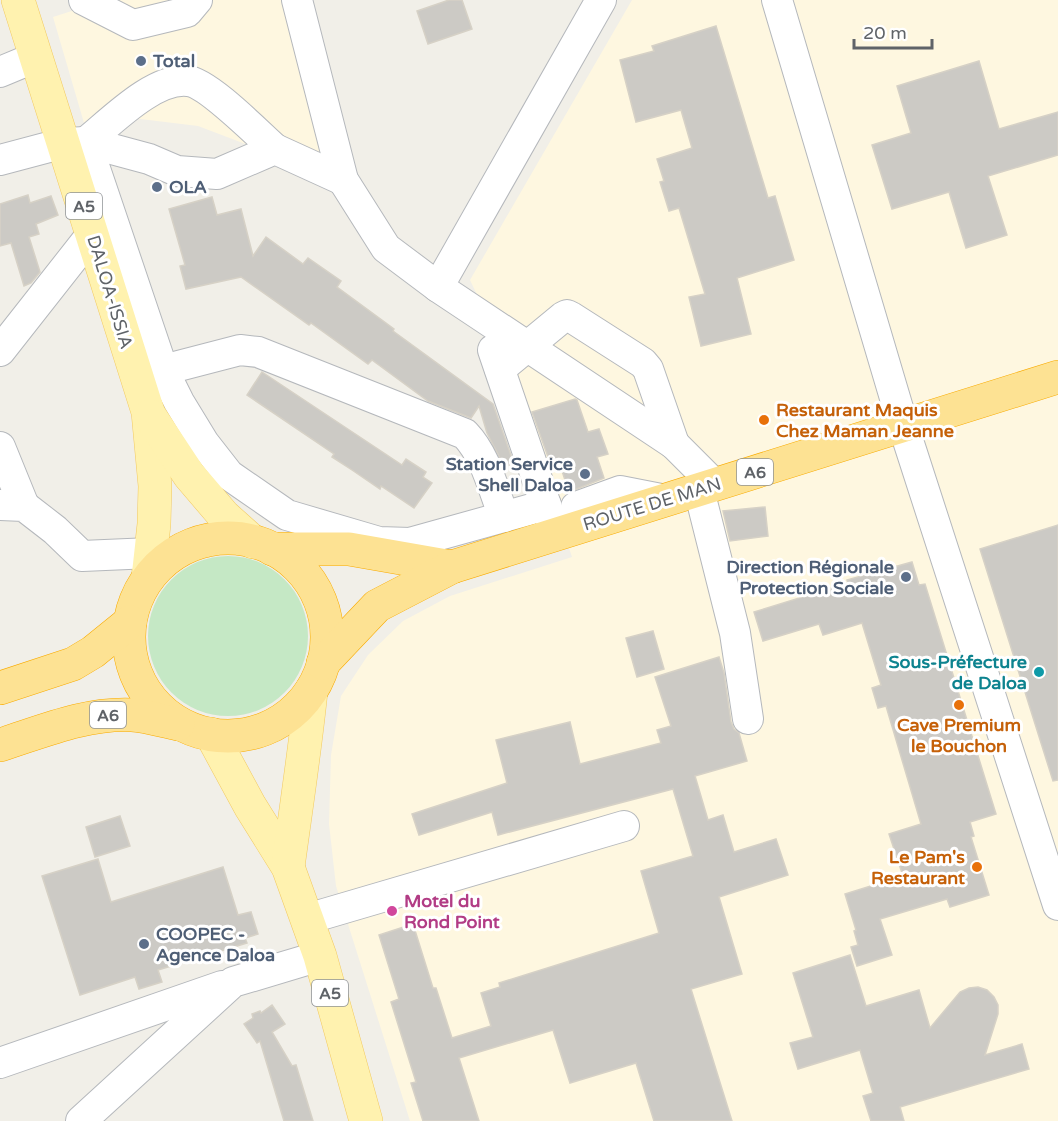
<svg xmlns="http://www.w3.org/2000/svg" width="1058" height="1121" viewBox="0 0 1058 1121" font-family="'Varela Round',sans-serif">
<rect width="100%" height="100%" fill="#f1efe8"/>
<g fill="#fef7e0">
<polygon points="106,0 284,0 335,178 198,126 124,117 84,123 53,17"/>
<polygon points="632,0 1058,0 1058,1121 410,1121 336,886 329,824 331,755 341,696 368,655 403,621 450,596 572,557 502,347 470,280"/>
</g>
<circle fill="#c5e8c5" cx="228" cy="636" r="80"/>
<g fill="#cccac5" stroke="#d6d1c6" stroke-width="1.5">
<polygon points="449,0 462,0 472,29 428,44 417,11"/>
<polygon points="716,26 768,198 775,196 794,260 737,278 751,334 701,346 689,297 705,294 679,208 669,211 660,182 664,181 657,159 692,148 681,110 636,122 620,60 654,51 652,46"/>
<polygon points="979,61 999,129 1058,112 1058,155 988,176 1007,235 966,248 949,192 892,209 872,145 911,133 897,86"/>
<polygon points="28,195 30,203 51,196 58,215 36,224 39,234 29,237 40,272 31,283 24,286 11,243 0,246 0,204"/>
<polygon points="212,197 217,215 241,209 253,256 266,237 303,264 308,258 341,281 337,287 394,329 393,331 493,404 514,464 504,466 487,433 479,406 471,418 428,401 372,360 368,364 311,323 309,325 241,277 186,289 180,266 185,265 169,209"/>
<polygon points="262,372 402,465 406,459 426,472 423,477 432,483 414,508 381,486 380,489 352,470 332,457 334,454 247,395"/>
<polygon points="575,399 577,400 588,432 599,429 608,454 597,457 604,478 569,492 561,468 553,471 532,412"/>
<polygon points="765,507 768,536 730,541 723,511"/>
<polygon points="1058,525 1058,780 1053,781 980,549"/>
<polygon points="912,562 919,585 925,584 996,814 970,822 974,836 971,837 989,895 950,907 947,899 880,919 892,955 857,966 851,947 858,945 854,931 856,930 845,894 903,876 889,834 921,824 886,706 878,708 872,688 881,685 862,623 823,635 819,624 763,641 754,612 848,583 847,580"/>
<polygon points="653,631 664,669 637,677 626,638"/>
<polygon points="719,657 724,673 731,722 734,729 739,733 747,761 695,776 708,820 723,815 734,852 776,839 788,875 719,897 742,974 691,989 732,1121 654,1121 636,1063 570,1083 553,1030 459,1058 479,1121 423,1121 411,1083 416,1082 391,1002 399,999 379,935 413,924 433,988 436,988 452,1038 491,1026 481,993 500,987 499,983 659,933 641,871 693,856 673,789 498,835 492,812 419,835 412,814 507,783 496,740 570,722 580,764 661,743 657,730 671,726 655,677"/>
<polygon points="120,816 130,846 95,857 86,827"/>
<polygon points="98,859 111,902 223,867 238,915 251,912 258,934 245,938 247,943 158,970 162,982 139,989 135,977 80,995 42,876"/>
<polygon points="850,955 866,1006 919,990 930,1028 960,992 969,988 978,987 987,990 994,997 998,1005 998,1014 985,1055 1022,1044 1029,1069 900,1107 904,1121 871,1121 863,1096 873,1093 860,1050 798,1069 790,1043 813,1037 793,973"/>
<polygon points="272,1005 285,1024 272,1032 292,1066 296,1065 313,1121 284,1121 260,1041 257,1043 244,1024 253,1018 252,1014 260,1011 261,1013"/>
</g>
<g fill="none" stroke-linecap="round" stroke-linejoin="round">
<defs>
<g id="minor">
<polyline points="84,0 133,25 187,12 197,0"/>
<polyline points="297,0 343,180 386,248 438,287 674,444 715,485"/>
<polyline points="777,0 903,425 1058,905"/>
<polyline points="0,72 36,57"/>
<path d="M275,149C258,134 208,83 188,81C154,77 111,122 86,142L163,370L179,402L204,443L229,475L287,515L379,542L410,543L546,505"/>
<polyline points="0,160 64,143 86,142 149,159 177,171 217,174 275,149 343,180"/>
<polyline points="438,287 601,0"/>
<polyline points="493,350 552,523"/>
<polyline points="0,351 92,234"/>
<polyline points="500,369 563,317 567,315 571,317 643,363 648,369 674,444"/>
<path d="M163,370L240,350L258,352L465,434C486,456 493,489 504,517"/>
<polyline points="0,447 24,506"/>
<polyline points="699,490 735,633 748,719"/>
<polyline points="0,505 24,506 55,530 82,556 151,553"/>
<polyline points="579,527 576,507 620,491 666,500"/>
<polyline points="307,919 624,826"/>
<polyline points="0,1063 222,986"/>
<polyline points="81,1121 233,982 320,956"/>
</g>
<g id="major">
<polyline points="18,0 148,412 155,486 154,524 148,578"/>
<polyline points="150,416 189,475 224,516 253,542"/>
<polyline points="211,734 250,806 288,867 320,956 366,1121"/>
<path d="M288,867C296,808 305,750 311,691"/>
</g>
<g id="highway">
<circle cx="228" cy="637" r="99"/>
<polyline points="272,549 349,549 452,567"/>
<polyline points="323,663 377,606 452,567 1058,377"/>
<polyline points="0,688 73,664 93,652 130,622"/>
<path d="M0,745C44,731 85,713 132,715C147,716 163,721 178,724"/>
</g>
</defs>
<use href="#minor" stroke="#b5b8bc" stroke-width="32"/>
<use href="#major" stroke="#f2c960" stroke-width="34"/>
<use href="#highway" stroke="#f9ab00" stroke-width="34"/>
<use href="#minor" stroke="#fff" stroke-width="30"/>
<use href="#major" stroke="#fff2af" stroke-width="33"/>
<use href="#highway" stroke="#fde293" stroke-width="33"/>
</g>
<g fill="#5c6f8a" stroke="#fff" stroke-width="2">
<circle cx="141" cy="61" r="6"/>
<circle cx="157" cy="187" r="6"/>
<circle cx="585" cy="474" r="6"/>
<circle cx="906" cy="577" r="6"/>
<circle cx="144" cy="944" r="6"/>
</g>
<g fill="#e8710a" stroke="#fff" stroke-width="2">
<circle cx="764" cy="420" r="6"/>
<circle cx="959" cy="705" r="6"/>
<circle cx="977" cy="867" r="6"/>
</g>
<circle fill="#0f9aa8" stroke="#fff" stroke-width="2" cx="1039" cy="672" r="6"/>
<circle fill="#d1479c" stroke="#fff" stroke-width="2" cx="392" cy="911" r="6"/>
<g text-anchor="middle" stroke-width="6" stroke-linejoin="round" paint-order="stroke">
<g fill="#fff" stroke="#8f9295" stroke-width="1.5">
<rect x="66" y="193" width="36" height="26" rx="4.5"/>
<rect x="737" y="459" width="36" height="26" rx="4.5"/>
<rect x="90" y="702" width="36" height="26" rx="4.5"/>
<rect x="312" y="980" width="36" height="26" rx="4.5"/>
</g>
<g font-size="16" font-weight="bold" fill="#5f6368">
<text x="84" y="212">A5</text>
<text x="755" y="478">A6</text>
<text x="108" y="721">A6</text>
<text x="330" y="999">A5</text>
</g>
<g font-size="18" font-weight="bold" fill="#4e5e75" stroke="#fff" text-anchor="start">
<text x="153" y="67">Total</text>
<text x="169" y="193">OLA</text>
<text x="573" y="470" text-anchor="end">Station Service<tspan x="573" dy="21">Shell Daloa</tspan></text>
<text x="894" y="573" text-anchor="end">Direction Régionale<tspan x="894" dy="21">Protection Sociale</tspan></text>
<text x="156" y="940">COOPEC -<tspan x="156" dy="21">Agence Daloa</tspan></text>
</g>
<g font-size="18" fill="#5f6368" stroke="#fff">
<text transform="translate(110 292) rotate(73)" y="6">DALOA-ISSIA</text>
<text transform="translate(652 504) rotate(-17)" y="6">ROUTE DE MAN</text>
</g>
<g font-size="18" font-weight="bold" fill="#c56008" stroke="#fff" text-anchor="start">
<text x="776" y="416">Restaurant Maquis<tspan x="776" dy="21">Chez Maman Jeanne</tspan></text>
<text x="959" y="731" text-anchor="middle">Cave Premium<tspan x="959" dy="21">le Bouchon</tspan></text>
<text x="965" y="863" text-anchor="end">Le Pam's<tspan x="965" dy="21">Restaurant</tspan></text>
</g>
<g font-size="18" font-weight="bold" fill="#0d838f" stroke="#fff" text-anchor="end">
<text x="1027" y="668">Sous-Préfecture<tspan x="1027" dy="21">de Daloa</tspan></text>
</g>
<g font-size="18" font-weight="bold" fill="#b23c85" stroke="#fff" text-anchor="start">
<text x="404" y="907">Motel du<tspan x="404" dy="21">Rond Point</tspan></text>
</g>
</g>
<path d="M854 39v9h78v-9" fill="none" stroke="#5f6368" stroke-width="3"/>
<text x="863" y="39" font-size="18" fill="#5f6368" stroke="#ffffff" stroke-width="4.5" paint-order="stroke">20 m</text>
</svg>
